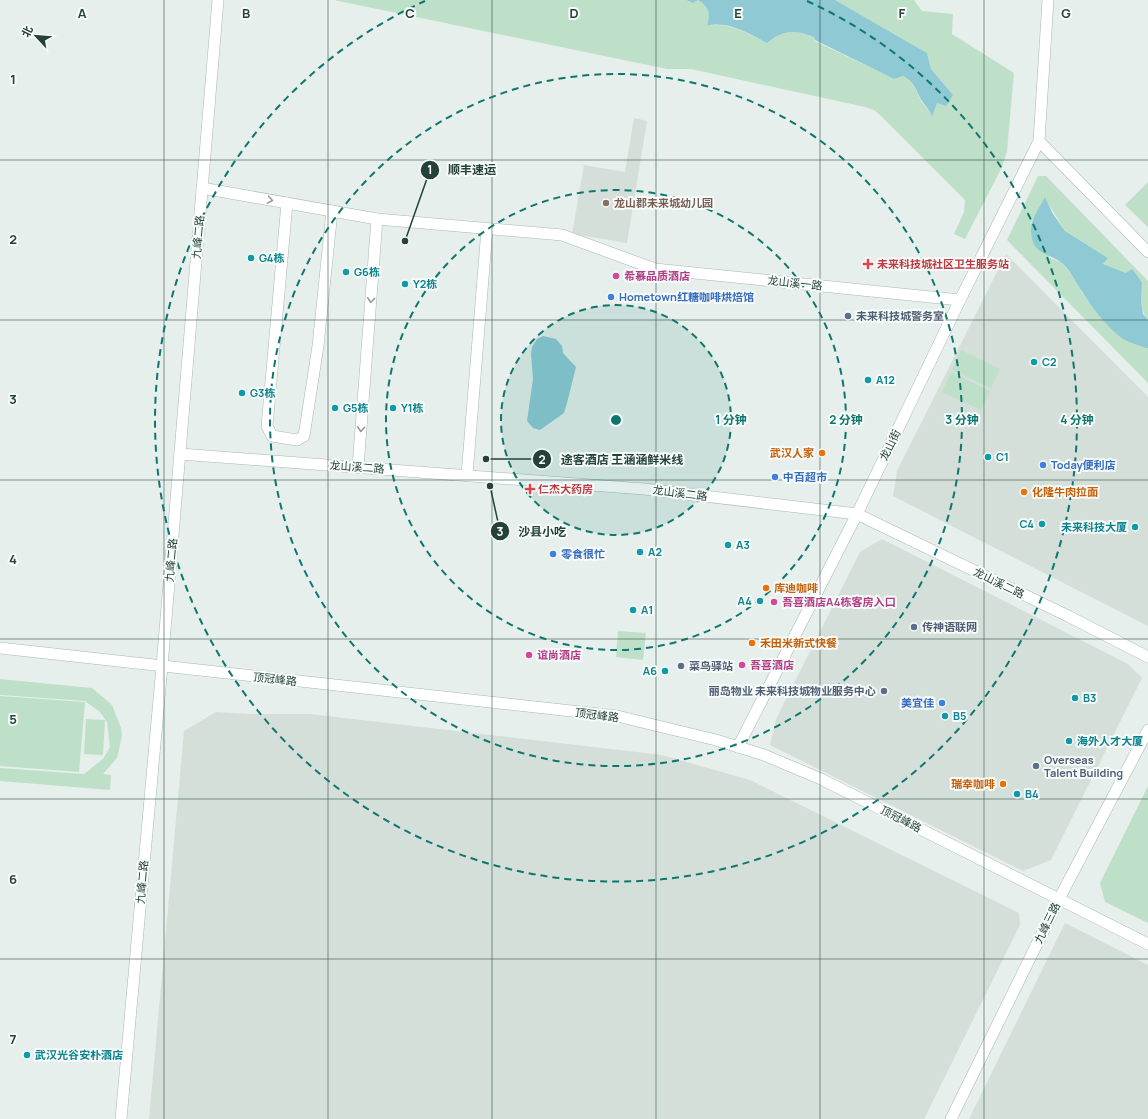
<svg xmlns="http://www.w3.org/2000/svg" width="1148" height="1119" viewBox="0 0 1148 1119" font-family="Manrope,'Noto Sans SC',sans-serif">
<rect width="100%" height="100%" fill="#e6efeb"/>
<g fill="#d4dfda">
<polygon points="634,118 647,121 627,243 572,234 584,165 625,172"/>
<polygon points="1006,254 1148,397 1148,626 893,496 897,471"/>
<polygon points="882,539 1128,664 1142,678 1051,860 1023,871 770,745 776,719 860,552"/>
<polygon points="216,712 251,714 310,714 662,755 750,780 1009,908 1019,913 1020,925 924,1119 149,1119 184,731"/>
<polygon points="1065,923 1148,965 1148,1119 969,1119"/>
</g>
<g fill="#bfe0c8">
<path d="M334,0H686L693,3L698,0C710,8 710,13 707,26C729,21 748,34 767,43C782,30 795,29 814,37L815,41L894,79L903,76C915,82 915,90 921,101C925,107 930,110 932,117L937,103L953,95L931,69L927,53L835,0H914L922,11L953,14L952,34L1014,73L1007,151L1002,167L965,239L954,234L964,212L965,200L880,115L874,110L865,107L691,69H667Z"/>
<path d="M1038,176H1046L1148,281V320C1139,309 1141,295 1142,282L1132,270L1126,273L1103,264L1108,258L1065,231L1045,198L1031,222L1050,258L1061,262L1073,276L1082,293L1098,313L1146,348H1148V383L1007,240Z"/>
<polygon points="1148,182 1148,227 1125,205"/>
<polygon points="961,350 1000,369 991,388 952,370"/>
<polygon points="951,372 990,391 981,410 942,392"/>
<polygon points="618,631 646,633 643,660 616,657"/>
<polygon points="0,679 92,688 112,705 121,728 122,736 117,758 103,774 111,775 110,790 0,781 0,768 84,774 103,759 110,747 107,722 100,712 85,701 0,695"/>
<polygon points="0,696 85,702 79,772 0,766"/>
<polygon points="86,719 105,720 103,755 84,754"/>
<polygon points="1148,786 1148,923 1105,902 1100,883"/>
</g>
<g fill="#8ec9d4">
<path d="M686,0H835L927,53L931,69L953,95L946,106L937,103L932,117C930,110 926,107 922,101C915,90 916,83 903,76L894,79L815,40L814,37C795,29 782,30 767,43C749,34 728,20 707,26C710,13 710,8 698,0L693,3Z"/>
<path d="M1045,197L1053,214L1065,231L1108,258L1103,264L1126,273L1132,269L1142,282L1141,301L1143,314L1148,320V348H1146C1139,345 1130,343 1123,339C1108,328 1093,309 1083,293C1076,283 1071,271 1062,263C1054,256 1037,254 1033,242C1027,221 1036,215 1045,197Z"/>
<polygon points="543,336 556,339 562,346 563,353 576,367 567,403 564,413 540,430 533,428 527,421 533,379 531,354 532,347 537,339"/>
</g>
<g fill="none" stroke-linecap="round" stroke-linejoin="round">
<defs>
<g id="minor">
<polyline points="1039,141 1148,252"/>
<polyline points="202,188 377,219 562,235 655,269 960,300"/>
<polyline points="287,203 267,426 272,436 297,440 304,436 318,346 332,211"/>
<polyline points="180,454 644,489 857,514 1068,616 1148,657"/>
<polyline points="358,467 377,219"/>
<polyline points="467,475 487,229"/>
<polyline points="0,648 617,716 716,740 764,755 821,779 1148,944"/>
<polyline points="738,747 857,514 960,300 1039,141 1048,0"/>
<polyline points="121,1119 162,666 218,0"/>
<polyline points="951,1119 1059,899 1148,730"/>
</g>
</defs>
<use href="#minor" stroke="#a8b8b2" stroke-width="12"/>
<use href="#minor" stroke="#fff" stroke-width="11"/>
</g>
<defs><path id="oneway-chevron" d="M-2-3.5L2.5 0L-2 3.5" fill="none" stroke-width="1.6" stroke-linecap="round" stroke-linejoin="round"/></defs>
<g stroke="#92a09c">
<use href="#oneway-chevron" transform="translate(270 200) rotate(10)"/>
<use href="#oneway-chevron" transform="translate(371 300) rotate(94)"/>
<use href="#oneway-chevron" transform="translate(361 429) rotate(94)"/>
</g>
<path fill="none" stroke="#24423a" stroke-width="1" stroke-opacity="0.55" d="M164,0V1119M328,0V1119M492,0V1119M656,0V1119M820,0V1119M984,0V1119M0,160H1148M0,320H1148M0,480H1148M0,639H1148M0,799H1148M0,959H1148"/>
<circle cx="616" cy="420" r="115" fill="#0f766e" fill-opacity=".12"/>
<g fill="none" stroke="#0f766e" stroke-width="2" stroke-dasharray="7 5">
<circle cx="616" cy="420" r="115"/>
<circle cx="616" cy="420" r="230"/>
<circle cx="616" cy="420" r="346"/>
<path d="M807 1A461 461 0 1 1 425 1"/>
</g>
<circle fill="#8d6e63" stroke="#f7fbf9" stroke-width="1.5" cx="606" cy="203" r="4"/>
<g fill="#0f9aa8" stroke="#f7fbf9" stroke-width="1.5">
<circle cx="251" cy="258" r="4"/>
<circle cx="346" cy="272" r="4"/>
<circle cx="405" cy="284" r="4"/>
<circle cx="1034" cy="362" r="4"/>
<circle cx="868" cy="380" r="4"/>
<circle cx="242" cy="393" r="4"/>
<circle cx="335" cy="408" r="4"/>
<circle cx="393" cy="408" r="4"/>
<circle cx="988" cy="457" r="4"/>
<circle cx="1042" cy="524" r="4"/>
<circle cx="1135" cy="527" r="4"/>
<circle cx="728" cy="545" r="4"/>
<circle cx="640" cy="552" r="4"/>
<circle cx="760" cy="601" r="4"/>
<circle cx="633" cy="610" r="4"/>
<circle cx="665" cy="671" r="4"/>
<circle cx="1075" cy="698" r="4"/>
<circle cx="945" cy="716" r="4"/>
<circle cx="1069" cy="741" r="4"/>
<circle cx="1017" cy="794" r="4"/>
<circle cx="27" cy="1055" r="4"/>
</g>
<g fill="#e0444e" stroke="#f7fbf9" stroke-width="1.5">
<path d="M866 258h4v4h4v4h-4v4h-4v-4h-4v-4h4z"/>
<path d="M528 483h4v4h4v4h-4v4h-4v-4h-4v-4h4z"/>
</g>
<g fill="#d1479c" stroke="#f7fbf9" stroke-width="1.5">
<circle cx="616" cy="276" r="4"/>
<circle cx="774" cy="602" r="4"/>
<circle cx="529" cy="655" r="4"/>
<circle cx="742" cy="665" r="4"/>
</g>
<g fill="#3f7fe0" stroke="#f7fbf9" stroke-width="1.5">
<circle cx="611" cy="297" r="4"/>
<circle cx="1043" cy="465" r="4"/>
<circle cx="775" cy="477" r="4"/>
<circle cx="553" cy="554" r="4"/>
<circle cx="942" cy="703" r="4"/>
</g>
<g fill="#5c6f8a" stroke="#f7fbf9" stroke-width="1.5">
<circle cx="848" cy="316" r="4"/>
<circle cx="914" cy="627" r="4"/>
<circle cx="681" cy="666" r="4"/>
<circle cx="884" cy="691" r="4"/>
<circle cx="1036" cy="766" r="4"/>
</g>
<g fill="#e8710a" stroke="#f7fbf9" stroke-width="1.5">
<circle cx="822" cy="453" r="4"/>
<circle cx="1024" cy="492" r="4"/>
<circle cx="766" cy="588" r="4"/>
<circle cx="752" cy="643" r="4"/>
<circle cx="1003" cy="784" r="4"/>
</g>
<g text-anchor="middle" stroke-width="4" stroke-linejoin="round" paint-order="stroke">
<g font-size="11" font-weight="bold" fill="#785e54" stroke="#f7fbf9" text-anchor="start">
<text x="614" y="207">龙山郡未来城幼儿园</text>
</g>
<g font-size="11" fill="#24423a" stroke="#f7fbf9">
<text transform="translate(198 237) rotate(-85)" y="4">九峰二路</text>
<text transform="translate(795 283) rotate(6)" y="4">龙山溪一路</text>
<text transform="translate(890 445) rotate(-64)" y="4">龙山街</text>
<text transform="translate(357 467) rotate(4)" y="4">龙山溪二路</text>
<text transform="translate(680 493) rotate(7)" y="4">龙山溪二路</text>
<text transform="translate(171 560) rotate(-85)" y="4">九峰二路</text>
<text transform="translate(999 583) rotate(26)" y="4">龙山溪二路</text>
<text transform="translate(275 679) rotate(6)" y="4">顶冠峰路</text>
<text transform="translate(597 715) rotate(7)" y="4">顶冠峰路</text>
<text transform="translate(901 819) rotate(27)" y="4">顶冠峰路</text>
<text transform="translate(142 882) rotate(-85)" y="4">九峰二路</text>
<text transform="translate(1047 923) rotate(-64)" y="4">九峰三路</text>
</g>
<g font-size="11" font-weight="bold" fill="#0d838f" stroke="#f7fbf9" text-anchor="start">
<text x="259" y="262">G4栋</text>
<text x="354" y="276">G6栋</text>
<text x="413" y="288">Y2栋</text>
<text x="1042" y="366">C2</text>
<text x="876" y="384">A12</text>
<text x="250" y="397">G3栋</text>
<text x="343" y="412">G5栋</text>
<text x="401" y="412">Y1栋</text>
<text x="996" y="461">C1</text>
<text x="1034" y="528" text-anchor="end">C4</text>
<text x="1127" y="531" text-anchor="end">未来科技大厦</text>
<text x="736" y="549">A3</text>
<text x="648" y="556">A2</text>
<text x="752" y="605" text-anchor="end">A4</text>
<text x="641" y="614">A1</text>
<text x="657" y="675" text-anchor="end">A6</text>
<text x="1083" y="702">B3</text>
<text x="953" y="720">B5</text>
<text x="1077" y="745">海外人才大厦</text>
<text x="1025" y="798">B4</text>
<text x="35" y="1059">武汉光谷安朴酒店</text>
</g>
<g font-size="11" font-weight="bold" fill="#be3a42" stroke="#f7fbf9" text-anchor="start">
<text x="877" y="268">未来科技城社区卫生服务站</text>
<text x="538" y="493">仁杰大药房</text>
</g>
<g font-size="11" font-weight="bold" fill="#b23c85" stroke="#f7fbf9" text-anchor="start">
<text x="624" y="280">希慕品质酒店</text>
<text x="782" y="606">吾喜酒店A4栋客房入口</text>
<text x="537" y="659">谊尚酒店</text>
<text x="750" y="669">吾喜酒店</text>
</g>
<g font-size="11" font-weight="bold" fill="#366cbe" stroke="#f7fbf9" text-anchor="start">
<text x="619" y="301">Hometown红糖咖啡烘焙馆</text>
<text x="1051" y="469">Today便利店</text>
<text x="783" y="481">中百超市</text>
<text x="561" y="558">零食很忙</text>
<text x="934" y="707" text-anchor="end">美宜佳</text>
</g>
<g font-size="11" font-weight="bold" fill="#4e5e75" stroke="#f7fbf9" text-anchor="start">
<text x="856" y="320">未来科技城警务室</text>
<text x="922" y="631">传神语联网</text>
<text x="689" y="670">菜鸟驿站</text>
<text x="876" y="695" text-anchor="end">丽岛物业 未来科技城物业服务中心</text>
<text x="1044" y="764">Overseas<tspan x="1044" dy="13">Talent Building</tspan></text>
</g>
<g font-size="11" font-weight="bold" fill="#c56008" stroke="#f7fbf9" text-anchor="start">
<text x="814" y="457" text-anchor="end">武汉人家</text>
<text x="1032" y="496">化隆牛肉拉面</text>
<text x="774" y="592">库迪咖啡</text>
<text x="760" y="647">禾田米新式快餐</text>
<text x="995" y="788" text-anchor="end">瑞幸咖啡</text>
</g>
</g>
<g font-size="13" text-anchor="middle" font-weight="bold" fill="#24423a" stroke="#f7fbf9" stroke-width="4" stroke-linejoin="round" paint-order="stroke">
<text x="82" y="18">A</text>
<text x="246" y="18">B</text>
<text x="410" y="18">C</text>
<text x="574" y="18">D</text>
<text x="738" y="18">E</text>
<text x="902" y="18">F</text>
<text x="1066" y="18">G</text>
<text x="13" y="84">1</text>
<text x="13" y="244">2</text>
<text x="13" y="404">3</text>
<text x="13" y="564">4</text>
<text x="13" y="724">5</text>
<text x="13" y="884">6</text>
<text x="13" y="1044">7</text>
</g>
<circle cx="616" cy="420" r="6" fill="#0f766e" stroke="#f7fbf9" stroke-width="2"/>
<g font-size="12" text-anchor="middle" font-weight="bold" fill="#0f766e" stroke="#f7fbf9" stroke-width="4" stroke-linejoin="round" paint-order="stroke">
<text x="731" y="424">1 分钟</text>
<text x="846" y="424">2 分钟</text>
<text x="962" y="424">3 分钟</text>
<text x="1077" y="424">4 分钟</text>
</g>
<path fill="none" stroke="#24423a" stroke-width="1.5" d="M405 241L430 170M486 459L542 459M490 486L500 531"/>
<g fill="#24423a" stroke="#f7fbf9" stroke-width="1.5">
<circle cx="405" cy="241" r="4"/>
<circle cx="486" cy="459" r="4"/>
<circle cx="490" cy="486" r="4"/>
<circle cx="430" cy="170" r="10"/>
<circle cx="542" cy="459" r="10"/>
<circle cx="500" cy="531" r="10"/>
</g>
<g font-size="12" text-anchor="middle" font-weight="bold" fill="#fff">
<text x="430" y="174">1</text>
<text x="542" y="464">2</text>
<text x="500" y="536">3</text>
</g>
<g font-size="12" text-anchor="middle" font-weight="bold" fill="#24423a" stroke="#f7fbf9" stroke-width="4" stroke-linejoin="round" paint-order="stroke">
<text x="472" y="174">顺丰速运</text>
<text x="622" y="464">途客酒店 王涵涵鲜米线</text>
<text x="542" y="536">沙县小吃</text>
</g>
<g transform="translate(36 36) rotate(296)" stroke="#f7fbf9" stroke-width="3" paint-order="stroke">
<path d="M0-3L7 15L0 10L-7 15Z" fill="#24423a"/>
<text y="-6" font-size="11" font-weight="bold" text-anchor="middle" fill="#24423a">北</text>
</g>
</svg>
